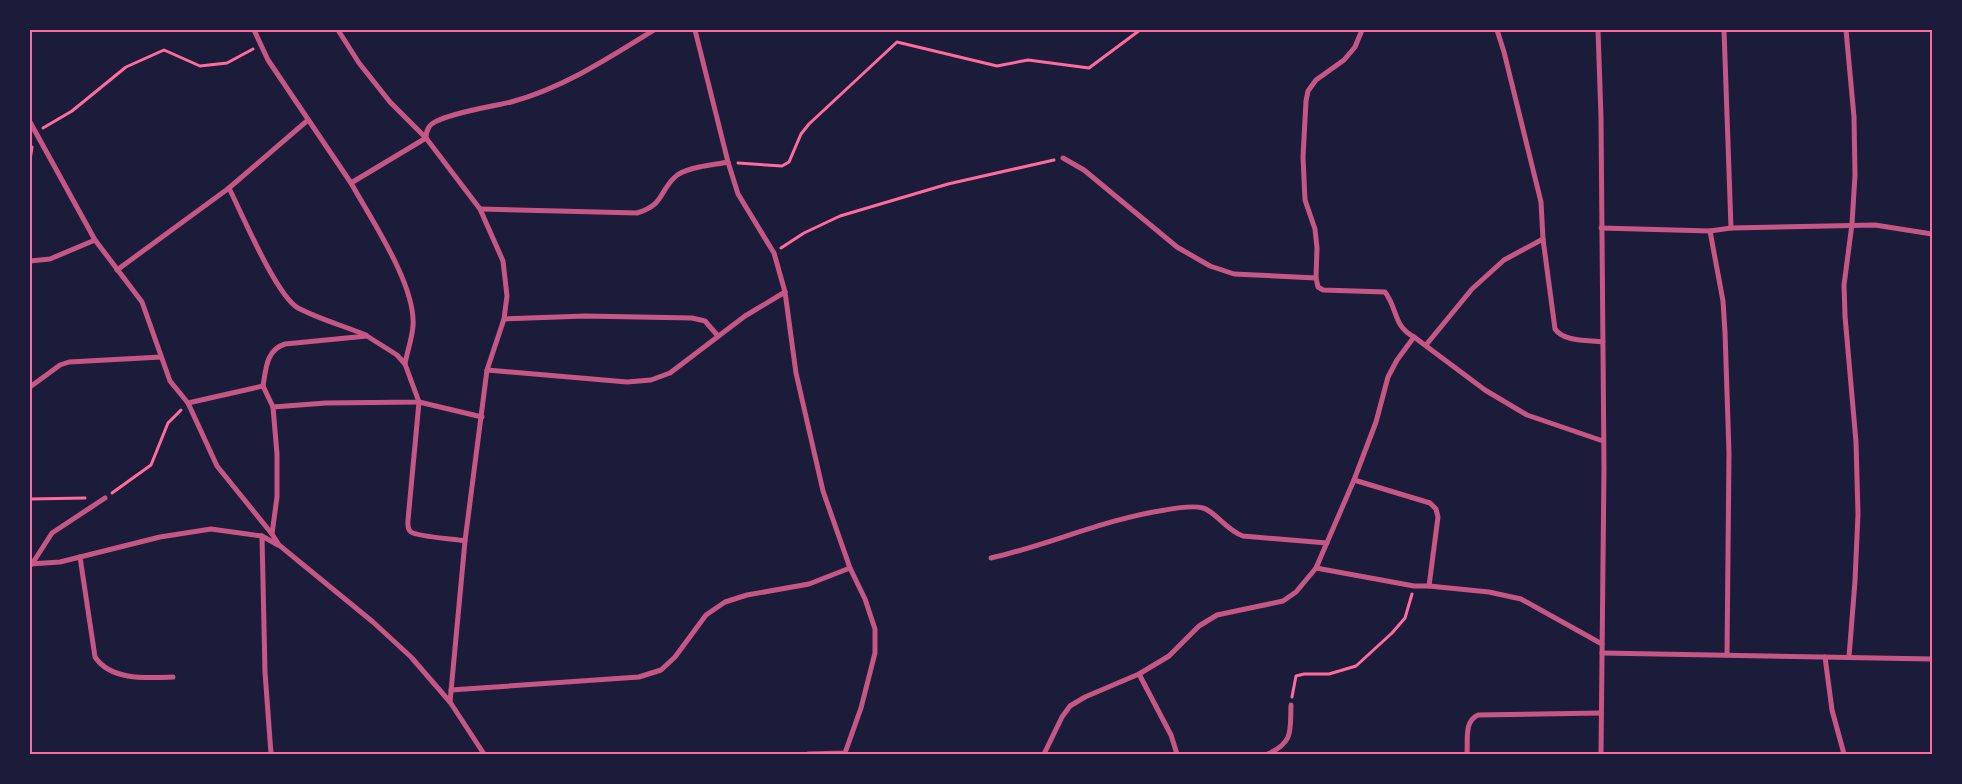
<svg xmlns="http://www.w3.org/2000/svg" width="1962" height="784" viewBox="0 0 1962 784" font-family="Arial,sans-serif">
<rect width="100%" height="100%" fill="#1b1b3a"/>
<g fill="none" stroke-linecap="round" stroke-linejoin="round">
<g stroke="#ff6b9d" stroke-width="3">
<polyline points="43,128 72,111 126,67 164,50 200,66 227,63 253,49"/>
<polyline points="30,160 32,147"/>
<polyline points="738,163 782,166 789,162 801,134 809,124 897,42 997,66 1028,60 1089,68 1140,30"/>
<polyline points="781,248 804,233 840,216 948,184 1054,160"/>
<polyline points="112,493 151,465 168,423 181,410"/>
<polyline points="30,499 85,498"/>
<polyline points="1292,697 1296,676 1304,674 1329,674 1356,666 1392,633 1405,618 1412,594"/>
</g>
<g stroke="#c65784" stroke-width="5">
<polyline points="254,30 268,60 351,183"/>
<polyline points="338,30 359,63 390,102 426,138 480,209 503,261 507,296 504,319 487,370 465,541 450,702"/>
<polyline points="695,30 728,162 738,194 774,253 785,292 796,373 823,491 850,568 865,599 875,629 875,653 861,708 845,753 808,754"/>
<path d="M1497,30L1504,52L1541,202L1543,239L1555,329C1564,342 1588,340 1603,342"/>
<polyline points="1598,30 1601,117 1604,467 1601,754"/>
<polyline points="1724,30 1731,228"/>
<polyline points="1846,30 1854,117 1855,175 1852,224 1844,285 1845,316 1856,442 1858,514 1855,581 1849,657"/>
<polyline points="30,122 95,240 142,302 170,381 188,403 217,466 272,534 279,545 373,622 411,657 450,702 484,754"/>
<path d="M1063,158L1084,170L1177,247L1210,266L1234,274L1316,278L1318,287L1323,290L1385,292C1398,309 1393,326 1414,337L1485,390L1527,415L1603,441"/>
<path d="M229,188C242,214 276,295 298,308C319,319 344,326 366,335"/>
<path d="M480,209L637,213C665,204 658,193 675,177C685,167 714,165 728,162"/>
<polyline points="1601,228 1710,231 1731,228 1875,225 1932,234"/>
<polyline points="1710,231 1723,301 1725,332 1729,453 1727,655"/>
<polyline points="30,261 50,259 95,240"/>
<polyline points="117,270 229,188 308,120"/>
<polyline points="1316,278 1317,248 1315,229 1305,200 1303,157 1306,101 1308,91 1316,80 1344,60 1355,47 1362,30"/>
<polyline points="504,319 585,316 692,318 705,321 718,336"/>
<polyline points="1426,345 1472,289 1504,260 1543,239"/>
<polyline points="487,370 627,382 651,380 670,373 745,316 785,292"/>
<polyline points="263,386 273,407 277,454 277,497 272,534"/>
<polyline points="30,387 60,365 69,362 161,357"/>
<path d="M188,403L263,386C266,369 266,350 285,344L367,336L397,355L405,364C407,352 412,339 413,326C416,285 371,219 351,183L426,138C426,135 427,130 429,127C435,115 496,106 511,102C563,88 609,58 654,30"/>
<polyline points="273,407 326,403 419,402 405,364"/>
<polyline points="1354,480 1430,503 1436,509 1438,517 1429,586"/>
<polyline points="262,536 265,672 271,754"/>
<path d="M465,541C454,539 419,537 411,532C407,529 408,524 408,520L419,402L482,417"/>
<path d="M80,557L95,657C111,681 147,678 173,677"/>
<path d="M991,558C1049,545 1105,519 1165,510C1176,508 1192,505 1203,508C1215,511 1226,530 1243,536L1327,543"/>
<polyline points="30,564 60,562 160,537 211,529 262,536 278,545"/>
<polyline points="32,564 52,533 105,498"/>
<polyline points="1316,568 1414,586 1429,586 1489,592 1521,599 1602,644"/>
<polyline points="1602,653 1932,659"/>
<polyline points="1825,657 1832,710 1844,754"/>
<polyline points="1139,674 1171,735 1177,754"/>
<polyline points="451,690 639,677 661,670 675,657 706,615 725,602 747,595 809,584 850,568"/>
<polyline points="1044,754 1062,717 1070,706 1085,697 1139,674 1169,656 1199,626 1217,615 1283,601 1296,592 1316,568 1354,480 1376,422 1388,377 1397,360 1414,337"/>
<path d="M1268,754C1294,742 1290,731 1291,705"/>
<path d="M1467,754C1468,740 1464,721 1478,715L1601,713"/>
</g>
</g>
<rect width="1962" height="784" fill="none" stroke="#1b1b3a" stroke-width="62"/>
<rect x="31" y="31" width="1900" height="722" fill="none" stroke="#ff6b9d" stroke-width="2"/>
</svg>
